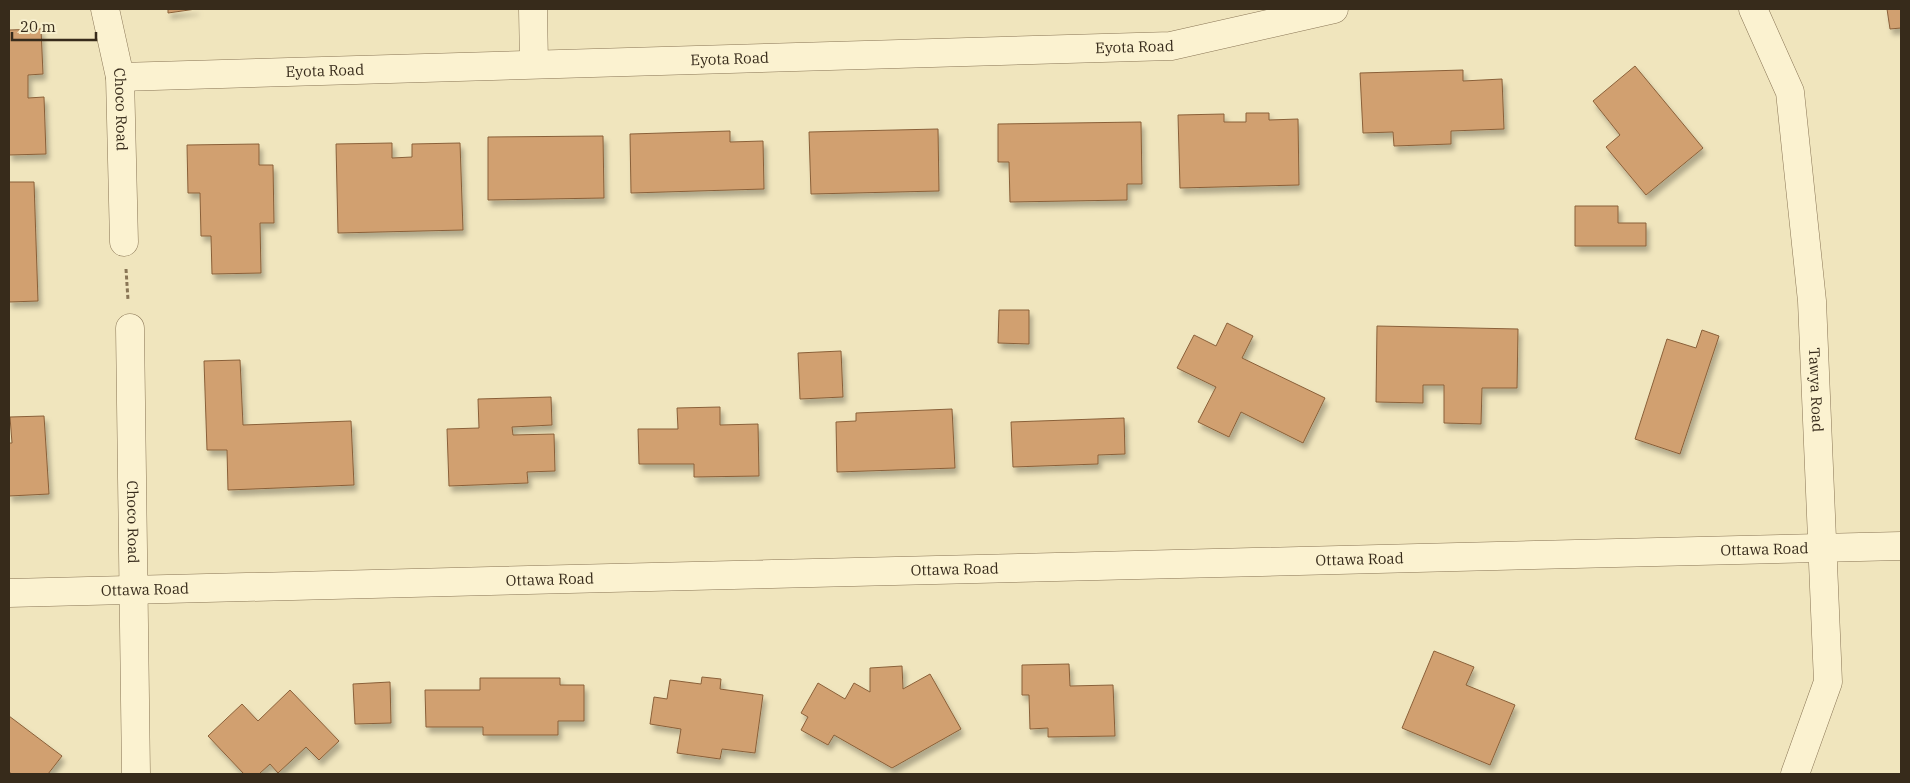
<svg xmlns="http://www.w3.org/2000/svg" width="1910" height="783" viewBox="0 0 1910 783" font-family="'IBM Plex Serif',serif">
<defs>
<filter id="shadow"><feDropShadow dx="3" dy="5.5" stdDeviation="2.5" flood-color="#0004"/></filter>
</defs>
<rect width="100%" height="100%" fill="#f0e5bd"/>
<g fill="#d1a070" stroke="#8a6039" filter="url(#shadow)">
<polygon points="168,9 196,9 168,13"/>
<polygon points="1887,9 1901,9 1901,28 1890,29"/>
<polygon points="41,29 43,74 28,75 28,98 44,97 46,154 9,155 9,30"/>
<polygon points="1635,66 1703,148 1646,195 1606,147 1620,135 1593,101"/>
<polygon points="1463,70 1463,81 1502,79 1504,129 1451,131 1451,144 1394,146 1393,132 1363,133 1360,73"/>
<polygon points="1246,113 1269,113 1269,120 1298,119 1299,185 1180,188 1178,115 1224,114 1224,122 1246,122"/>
<polygon points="1141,122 1142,184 1127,184 1127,200 1010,202 1009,162 998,162 998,124"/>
<polygon points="938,129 939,191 811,194 809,132"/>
<polygon points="730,131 730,142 763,141 764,189 631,193 630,134"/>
<polygon points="603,136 604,198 488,200 488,137"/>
<polygon points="392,143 392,158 412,157 412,144 460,143 463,230 338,233 336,144"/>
<polygon points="259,144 259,165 273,165 274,223 260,223 261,273 212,274 211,236 201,236 200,193 188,193 187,145"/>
<polygon points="9,182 34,182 38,301 9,302"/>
<polygon points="1575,206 1618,206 1618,223 1646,223 1646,246 1575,246"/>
<polygon points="999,310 1029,310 1029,344 998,343"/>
<polygon points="1227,323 1253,336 1242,358 1325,398 1303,443 1241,412 1229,437 1198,422 1216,387 1177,368 1194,335 1216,346"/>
<polygon points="1377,326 1518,329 1517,388 1482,388 1481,424 1444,423 1444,385 1423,385 1423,403 1376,402"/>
<polygon points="1702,330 1719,336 1680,454 1635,439 1667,339 1696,348"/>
<polygon points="841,351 843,397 800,399 798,353"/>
<polygon points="240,360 243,425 351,421 354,485 228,490 227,450 207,450 204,361"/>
<polygon points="551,397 552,425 512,427 513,435 554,434 555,471 527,472 528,483 449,486 447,429 479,428 478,399"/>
<polygon points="720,407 720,425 758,424 759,476 694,477 694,464 639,464 638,429 678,429 677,408"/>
<polygon points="952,409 955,468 837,472 836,422 856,421 856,413"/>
<polygon points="44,416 49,494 9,496 9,443 12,443 10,417"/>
<polygon points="1124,418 1125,454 1098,455 1098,464 1013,467 1011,422"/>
<polygon points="1434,651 1474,667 1466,685 1515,705 1490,765 1402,728"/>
<polygon points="1069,664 1070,686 1113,685 1115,736 1048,737 1048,728 1030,729 1029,695 1022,695 1022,665"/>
<polygon points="902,666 903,689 930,674 961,729 892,768 834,735 828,745 801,730 808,717 801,713 818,683 845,699 854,683 870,692 870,668"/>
<polygon points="702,677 721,679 720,689 763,695 755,753 722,749 720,759 677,753 681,729 650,724 654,697 667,699 670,680 701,684"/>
<polygon points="480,678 560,678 560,685 584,685 584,721 558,721 558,735 483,735 483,727 426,727 425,690 480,690"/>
<polygon points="390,682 391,723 355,724 353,684"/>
<polygon points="290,690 339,741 319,760 306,747 278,773 270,764 259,774 244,774 208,736 242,704 258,721"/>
<polygon points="9,716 62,756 48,774 12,774 9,772"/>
</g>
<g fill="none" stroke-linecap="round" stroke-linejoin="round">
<defs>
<g id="minor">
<path id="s1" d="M105,9L120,77L124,242"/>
<polyline points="533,9 534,64"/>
<path id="s2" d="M1753,9L1790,92L1812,301L1828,682L1795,774"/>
<path id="s3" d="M120,77L1171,46L1334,9"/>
<path id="s4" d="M130,328L136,774"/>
<path id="s5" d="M9,593L1901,546"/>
</g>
</defs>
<use href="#minor" stroke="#897555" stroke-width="29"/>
<polyline stroke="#897555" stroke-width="3" stroke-dasharray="4 2.5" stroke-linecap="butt" points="126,269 128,300"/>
<use href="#minor" stroke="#fbf2d0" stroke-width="28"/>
</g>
<g text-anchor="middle" stroke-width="5" stroke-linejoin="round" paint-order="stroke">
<g font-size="15" fill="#372b1b" stroke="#f7efcd">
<text dy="5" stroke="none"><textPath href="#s3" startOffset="1015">Eyota Road</textPath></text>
<text dy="5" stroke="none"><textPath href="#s3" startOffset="610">Eyota Road</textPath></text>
<text dy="5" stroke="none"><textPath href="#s3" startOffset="205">Eyota Road</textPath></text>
<text dy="5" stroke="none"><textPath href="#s1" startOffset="102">Choco Road</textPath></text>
<text dy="5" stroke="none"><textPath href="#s2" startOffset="390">Tawya Road</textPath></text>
<text dy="5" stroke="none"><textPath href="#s4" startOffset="194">Choco Road</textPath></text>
<text dy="5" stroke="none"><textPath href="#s5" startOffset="1756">Ottawa Road</textPath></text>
<text dy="5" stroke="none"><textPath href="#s5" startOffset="1351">Ottawa Road</textPath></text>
<text dy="5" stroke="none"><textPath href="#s5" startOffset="946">Ottawa Road</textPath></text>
<text dy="5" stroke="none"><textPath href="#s5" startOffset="541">Ottawa Road</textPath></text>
<text dy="5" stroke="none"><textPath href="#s5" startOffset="136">Ottawa Road</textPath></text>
</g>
</g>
<rect width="1910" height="783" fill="none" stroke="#372b1b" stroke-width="20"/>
<path d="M12 32v8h84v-8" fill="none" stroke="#372b1b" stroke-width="2.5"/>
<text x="20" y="32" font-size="15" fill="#372b1b" stroke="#f7efcd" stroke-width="4" paint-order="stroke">20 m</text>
</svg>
